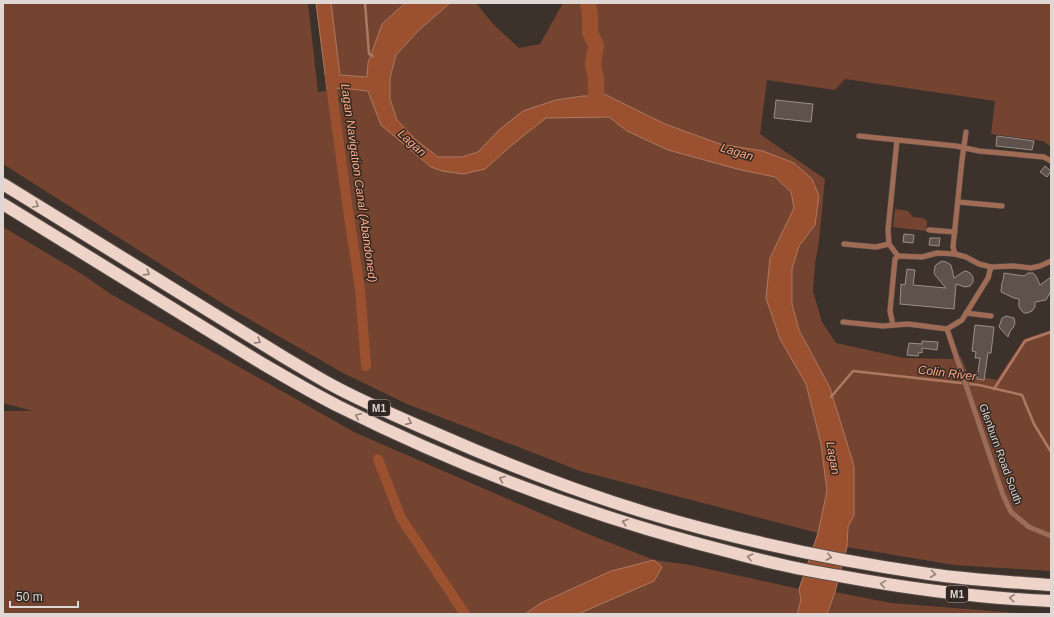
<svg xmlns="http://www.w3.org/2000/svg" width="1054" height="617" viewBox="0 0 1054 617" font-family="Arial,sans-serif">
<rect width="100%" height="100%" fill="#3d312c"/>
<g fill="#744430">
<polygon points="3,3 308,3 318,92 342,88 368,91 381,125 431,167 485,169 513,144 546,118 609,117 627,131 668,150 741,170 775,177 791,192 794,208 785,228 780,339 806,384 821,444 827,491 818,533 580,471 407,404 343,373 228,307 3,164"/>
<polygon points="331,3 405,3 382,24 368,63 367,77 340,75"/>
<polygon points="450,3 476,3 493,24 519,48 540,44 563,3 582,3 593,96 583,96 556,100 499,130 478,152 462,157 438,157 415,139 397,120 390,99 390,78 396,55 419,30"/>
<polygon points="595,3 1051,3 1051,147 1043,141 991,134 995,101 845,79 835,90 767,80 760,134 825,179 819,241 815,264 813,291 822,322 836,343 904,358 951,359 961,357 968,374 997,380 1024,339 1051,330 1051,571 954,565 847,547 848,527 854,515 854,466 830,388 799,330 792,304 792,269 799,246 815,225 812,179 794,163 763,151 720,144 665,124 604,94"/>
<polygon points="895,209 908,211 913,217 923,218 927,221 926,231 893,227"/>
<polygon points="3,227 82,274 109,293 354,432 588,534 654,560 690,565 799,589 801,600 797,614 578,614 588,609 654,560 611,571 541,603 525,614 3,614 3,411 33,411 3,403"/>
<polygon points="835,592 891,603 1029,614 827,614"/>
</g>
<g fill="#9b5130" stroke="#af7961">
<polygon points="316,3 331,3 340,75 367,77 368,63 382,24 405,3 450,3 419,30 396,55 390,78 390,99 397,120 415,139 438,157 462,157 478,152 499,130 523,111 556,100 583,96 593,96 604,94 665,124 720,144 763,151 794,163 812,179 819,196 815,225 799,246 792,269 792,304 799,330 830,388 854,466 854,515 848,527 847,547 835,592 827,614 797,614 801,600 799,589 818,533 827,491 821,444 806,384 780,339 766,298 770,258 794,208 791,192 775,177 741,170 668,150 627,131 609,117 546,118 513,144 485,169 463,174 442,171 431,167 381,125 368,91 342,88 327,90"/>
<polygon points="654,560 662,567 654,581 578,614 525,614 541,603 611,571"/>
</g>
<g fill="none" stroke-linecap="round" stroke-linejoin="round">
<g stroke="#af7961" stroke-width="2.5">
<polyline points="365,3 369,54 373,56"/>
<polyline points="994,389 1025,341 1051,332"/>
<polyline points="831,397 853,371 979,385 1022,395 1034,424 1051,452"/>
</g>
<g stroke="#9b5130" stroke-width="10">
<polyline points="330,77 347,203 360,289 366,366"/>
<polyline points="378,459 401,518 465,614"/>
</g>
<polyline stroke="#9b5130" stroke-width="16" points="588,3 590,15 590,32 596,46 593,64 596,78 596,105"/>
</g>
<g fill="#5f514c" stroke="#9c8d87">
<polygon points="776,100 813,104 811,122 774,118"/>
<polygon points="997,136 1034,141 1032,150 996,146"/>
<polygon points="1045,166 1051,171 1047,177 1040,172"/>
<polygon points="904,234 914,235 913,243 903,242"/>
<polygon points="930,238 940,238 939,246 929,245"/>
<polygon points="942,261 946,262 951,265 954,278 963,272 966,271 970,273 973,277 973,282 970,286 965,287 956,284 954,309 900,304 901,284 905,285 907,269 915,270 913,285 946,288 935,275 934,273 935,266 937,264"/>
<polygon points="1004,273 1024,276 1028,273 1033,273 1036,276 1040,285 1051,277 1051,291 1046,300 1035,302 1035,307 1032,311 1027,313 1024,313 1021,310 1019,307 1019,299 1014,298 1001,292 1002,282 1003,281"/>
<polygon points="1006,316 1014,318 1015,323 1013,328 1010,331 1008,337 999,327 1002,318"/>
<polygon points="975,325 994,327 991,353 988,353 984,380 977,379 980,358 975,358 976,352 972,351"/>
<polygon points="922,341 938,342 937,350 922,348 922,353 919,352 918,356 907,355 909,343 922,344"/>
</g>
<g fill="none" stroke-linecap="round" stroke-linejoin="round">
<defs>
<g id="service">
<polyline points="859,136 956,146 979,151 1044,157 1051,161"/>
<polyline points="897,140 888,230 889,244 898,256"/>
<polyline points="958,202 1002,206"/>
<polyline points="929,230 955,232"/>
<polyline points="844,244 876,247 889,244"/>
<polyline points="955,254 953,247 962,160 966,132"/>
<polyline points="966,313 991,316"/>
<polyline points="843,322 883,326 908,324 947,329 962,320 988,278 991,267"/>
<polyline points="893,325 890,311 895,259 898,256 922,257 937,253 955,254 966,257 979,264 991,267 1013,266 1031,268 1040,266 1051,261"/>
<polyline points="947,329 1003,495 1011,512 1029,527 1051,536"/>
</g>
<g id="motorway">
<path d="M3,184L282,356C297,365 312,374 328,383C364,403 403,419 442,436C508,465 575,491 644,512C737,540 833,560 929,574C970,580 1011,582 1051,585"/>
<path d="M3,204L263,364C289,379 314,394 340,407C466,470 598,519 734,553C752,558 769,562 787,566C804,570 822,573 840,576C910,589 980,598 1051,601"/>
</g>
</defs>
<use href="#service" stroke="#5a4f4a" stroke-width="6"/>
<use href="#motorway" stroke="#5a4f4a" stroke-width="14"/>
<use href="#service" stroke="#a06b55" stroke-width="5"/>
<use href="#motorway" stroke="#eed4c8" stroke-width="12"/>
</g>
<defs><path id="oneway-chevron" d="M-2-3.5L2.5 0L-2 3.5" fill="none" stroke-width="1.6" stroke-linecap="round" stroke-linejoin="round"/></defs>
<g stroke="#907e75">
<use href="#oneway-chevron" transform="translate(36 205) rotate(31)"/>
<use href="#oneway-chevron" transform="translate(147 273) rotate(32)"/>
<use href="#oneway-chevron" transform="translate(258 341) rotate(31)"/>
<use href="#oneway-chevron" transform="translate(358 416) rotate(-155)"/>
<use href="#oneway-chevron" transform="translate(409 422) rotate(24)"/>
<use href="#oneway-chevron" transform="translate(502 479) rotate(-158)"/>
<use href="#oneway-chevron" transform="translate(625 522) rotate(-162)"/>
<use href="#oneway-chevron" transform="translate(750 557) rotate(-166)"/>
<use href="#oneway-chevron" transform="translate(829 557) rotate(11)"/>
<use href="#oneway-chevron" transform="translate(933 574) rotate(7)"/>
<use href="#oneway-chevron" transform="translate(883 584) rotate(-171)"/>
<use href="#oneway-chevron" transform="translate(1012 598) rotate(-175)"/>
</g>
<g text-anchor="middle" stroke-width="3" stroke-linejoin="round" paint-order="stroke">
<g fill="#332722" stroke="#aba29f" stroke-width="1">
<rect x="368" y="400" width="22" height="16" rx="3"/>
<rect x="946" y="586" width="22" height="16" rx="3"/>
</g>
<g font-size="10" font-weight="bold" fill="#dfd7d4">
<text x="379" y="412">M1</text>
<text x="957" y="598">M1</text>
</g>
<g font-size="11" fill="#dfd7d4" stroke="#332722">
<text transform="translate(1001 454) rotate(70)" y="4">Glenburn Road South</text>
</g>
<g font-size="12" font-style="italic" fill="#feaa86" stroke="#332722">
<text transform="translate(412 143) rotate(42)" y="4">Lagan</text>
<text transform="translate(737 152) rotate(17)" y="4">Lagan</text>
<text transform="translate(359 183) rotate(82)" y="4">Lagan Navigation Canal (Abandoned)</text>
<text transform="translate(947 373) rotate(7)" y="4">Colin River</text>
<text transform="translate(833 458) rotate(80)" y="4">Lagan</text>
</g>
</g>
<rect width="1054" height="617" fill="none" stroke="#dfd7d4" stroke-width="8"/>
<path d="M10 601v6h68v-6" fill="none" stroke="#dfd7d4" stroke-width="2"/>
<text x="16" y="601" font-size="12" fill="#dfd7d4" stroke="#332722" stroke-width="3" paint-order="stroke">50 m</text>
</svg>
